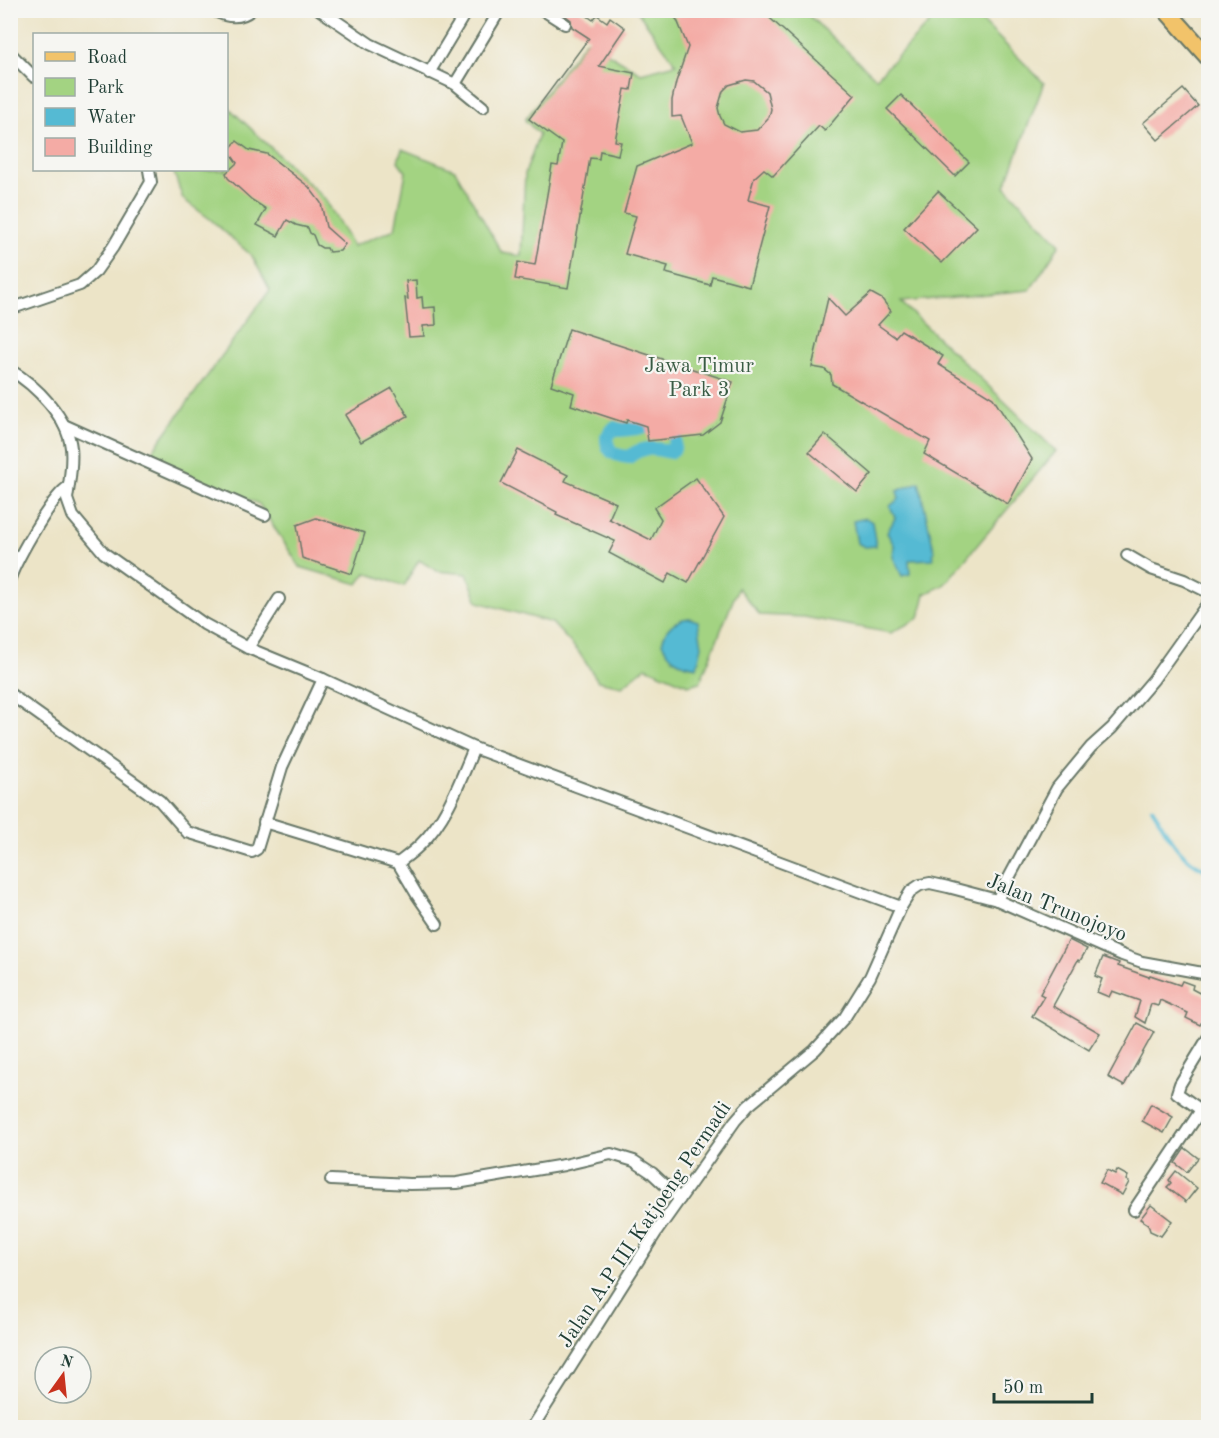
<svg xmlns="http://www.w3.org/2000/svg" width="1219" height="1438" viewBox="0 0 1219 1438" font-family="'Old Standard TT',serif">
<rect width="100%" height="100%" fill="#f6f6f2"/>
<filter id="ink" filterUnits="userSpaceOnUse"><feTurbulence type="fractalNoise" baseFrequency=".0167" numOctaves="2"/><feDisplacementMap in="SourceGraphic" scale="12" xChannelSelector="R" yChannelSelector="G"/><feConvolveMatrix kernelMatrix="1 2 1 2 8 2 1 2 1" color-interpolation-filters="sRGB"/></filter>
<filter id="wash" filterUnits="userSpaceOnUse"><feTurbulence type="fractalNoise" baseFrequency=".008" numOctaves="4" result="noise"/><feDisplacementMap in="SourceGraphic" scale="24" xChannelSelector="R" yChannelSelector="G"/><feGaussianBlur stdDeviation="1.35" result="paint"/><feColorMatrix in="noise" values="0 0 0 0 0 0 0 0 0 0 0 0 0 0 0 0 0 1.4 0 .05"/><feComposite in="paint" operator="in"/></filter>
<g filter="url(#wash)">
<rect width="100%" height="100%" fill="#ece4c7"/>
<polygon fill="#a3d382" stroke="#61885b" stroke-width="1.5" points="637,11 804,11 876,78 941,11 972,11 1044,83 1005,186 1060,244 1030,290 901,302 1056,451 944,585 925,594 919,618 891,633 804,617 760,615 738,588 700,682 688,685 646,667 622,686 598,681 578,651 552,623 478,602 467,574 437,571 419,560 404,586 366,573 358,584 300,567 259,504 148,457 270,290 252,256 210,219 183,199 173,170 226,170 227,106 325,199 353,246 395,229 406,172 398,161 402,149 455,170 502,253 521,256 525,174 539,134 525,120 586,40 641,73 676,64"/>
<g fill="#55bad3" stroke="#3a7c84" stroke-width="1.5">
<polygon points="919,482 934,550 933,559 909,560 910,574 902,576 893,557 894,545 887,533 895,518 890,506 899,499 897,491"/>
<polygon points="866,518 872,522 876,546 865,547 857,543 853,521"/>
<path d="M689,618L698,621L702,646L697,667C679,664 670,660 662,643C665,628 674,620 689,618Z"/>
</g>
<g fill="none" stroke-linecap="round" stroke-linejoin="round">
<path stroke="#55bad3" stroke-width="4" d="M1152,808C1170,837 1176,856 1208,871"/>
<path stroke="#55bad3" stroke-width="14" d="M646,427L621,430L614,428L607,437C606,452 615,456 629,457C642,446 654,448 670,452L674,449L675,438"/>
</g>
<g id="blocks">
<g fill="#f4aba5" fill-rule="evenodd">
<polygon points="558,10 579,10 593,20 597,15 607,22 610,17 625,28 599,66 634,73 631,90 625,89 615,141 621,142 618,155 600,151 599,159 590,158 568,288 515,279 518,262 535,265 552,165 558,166 562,143 529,119 589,38 572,27 571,20"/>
<path d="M669,11H762L855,95L825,131L819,126L773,176L764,169L754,178L748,200L770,206L749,286L712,276L710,285L666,273L668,266L625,254L636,216L624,213L637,166L692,143L681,116L672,117V100L676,82L688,47L677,20ZM746,80L754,81L767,92L771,109L769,117L757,130L740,132L724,124L720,116L718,108L723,91L729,85Z"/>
<polygon points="1183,89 1198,106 1158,140 1143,123"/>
<polygon points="901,95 969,162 955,176 887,109"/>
<polygon points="237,141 249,150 267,154 309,187 321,203 326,227 345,244 340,251 329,252 327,248 322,248 317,245 313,235 310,233 308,228 296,225 287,220 278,236 257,225 266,209 252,200 228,178 226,173 237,163 228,150"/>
<polygon points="938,191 977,227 942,263 904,228"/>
<polygon points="416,280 417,298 422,297 423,308 435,307 436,325 423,326 424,336 409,337 405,298 408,299 406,281"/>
<polygon points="871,293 882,299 891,311 878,325 895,337 901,330 943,356 938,364 993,398 1032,459 1008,504 924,454 930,441 832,384 831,375 824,369 812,367 828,298 845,316"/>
<polygon points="569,329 733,382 720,422 703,435 648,441 646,426 627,420 626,423 571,405 574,393 551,385"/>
<polygon points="392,388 408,416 361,442 345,415"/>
<polygon points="825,434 872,474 857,492 809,452"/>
<polygon points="518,450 568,475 565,481 616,503 609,519 651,540 661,519 654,508 696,478 724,517 688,583 670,573 665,583 609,553 615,541 556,515 557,512 501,483"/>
<polygon points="316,518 365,533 352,574 302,558 297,525"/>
<polygon points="1069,940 1087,949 1080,961 1078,960 1053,1006 1100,1033 1089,1050 1032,1016 1044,996 1040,994"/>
<polygon points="1103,957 1119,963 1118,966 1149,977 1150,975 1180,985 1182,981 1193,985 1192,989 1209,998 1209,1009 1200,1025 1186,1018 1188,1013 1160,1000 1158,1006 1151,1004 1145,1023 1135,1017 1140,1001 1112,991 1109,997 1097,992 1102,979 1095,976"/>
<polygon points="1137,1023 1154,1032 1124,1086 1108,1077"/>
<polygon points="1151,1104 1173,1117 1164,1133 1142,1121"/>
<polygon points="1185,1148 1198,1158 1187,1172 1175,1163"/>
<polygon points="1107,1170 1115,1174 1117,1170 1128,1176 1126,1180 1129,1182 1122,1195 1100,1183"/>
<polygon points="1176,1171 1197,1188 1186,1202 1167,1187 1171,1183 1169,1180"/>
<polygon points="1151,1205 1172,1221 1161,1236 1150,1231 1148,1224 1140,1219"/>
</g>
</g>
</g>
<g filter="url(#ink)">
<use href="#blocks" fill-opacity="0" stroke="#677767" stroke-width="1.5"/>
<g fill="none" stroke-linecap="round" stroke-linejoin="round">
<defs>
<g id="minor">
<path d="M213,10C226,17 239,20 251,10"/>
<polyline points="320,10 370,44 455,84 483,107"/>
<polyline points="543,10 565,24"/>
<polyline points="10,53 34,77"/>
<polyline points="429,73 467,10"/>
<polyline points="455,84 500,10"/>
<polyline points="10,309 80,285 96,271 113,247 151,182 149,170"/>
<path d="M10,370C36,385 68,418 71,448C73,465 69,483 67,499L73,516L104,553L204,624L248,648L323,679L474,748L901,907"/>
<polyline points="64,425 265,515"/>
<polyline points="1127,555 1151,569 1184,580 1208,592"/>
<path d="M10,578C17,559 52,496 68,487"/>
<polyline points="248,648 279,599"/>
<polyline points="10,694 160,801 187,832 252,852 257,849 282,767 323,679"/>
<polyline points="264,822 398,863 417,895 437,924"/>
<path d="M398,863C406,857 413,852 420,845C447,819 460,781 474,748"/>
<polyline points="997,900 1057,788 1091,747 1112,728 1153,680 1208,603"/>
<polyline points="331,1180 410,1184 457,1183 564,1165 611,1154 634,1161 652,1173 680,1199"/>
<polyline points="1134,1210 1201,1110 1177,1093 1180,1084 1208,1038"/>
<polyline points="532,1428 657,1231 735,1121 748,1106 815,1050 845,1017 870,977 901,907 911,891 920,885 930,883 948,887 997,900 1122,955 1142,962 1208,974"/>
</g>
<polyline id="primary" points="1166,10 1208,57"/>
</defs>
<use href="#minor" stroke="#677767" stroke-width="14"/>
<use href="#primary" stroke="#677767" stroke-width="20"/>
<use href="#minor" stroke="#fff" stroke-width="10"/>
<use href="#primary" stroke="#f2c36a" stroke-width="16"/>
</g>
</g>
<g text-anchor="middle" stroke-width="4.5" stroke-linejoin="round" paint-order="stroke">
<g font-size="21" fill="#395b44" stroke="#f6f6f2">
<text x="699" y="372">Jawa Timur<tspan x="699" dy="24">Park 3</tspan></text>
</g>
<g font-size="21" fill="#1f3d34" stroke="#f6f6f2">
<text transform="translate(1057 907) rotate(22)" y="7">Jalan Trunojoyo</text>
<text transform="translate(644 1224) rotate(-56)" y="7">Jalan A.P III Katjoeng Permadi</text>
</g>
</g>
<rect width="1219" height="1438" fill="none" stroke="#f6f6f2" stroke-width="36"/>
<rect x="33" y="33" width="195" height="138" fill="#f6f6f2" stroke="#a0aca6" stroke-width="1.5"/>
<rect x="45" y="52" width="30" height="9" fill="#f2c36a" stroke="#a0aca6" stroke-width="1.5"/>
<text x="87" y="63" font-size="18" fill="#1f3d34">Road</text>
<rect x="45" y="78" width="30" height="18" fill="#a3d382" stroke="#a0aca6" stroke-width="1.5"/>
<text x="87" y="93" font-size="18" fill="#1f3d34">Park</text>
<rect x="45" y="108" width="30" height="18" fill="#55bad3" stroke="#a0aca6" stroke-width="1.5"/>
<text x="87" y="123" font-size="18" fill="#1f3d34">Water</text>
<rect x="45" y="138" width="30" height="18" fill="#f4aba5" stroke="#a0aca6" stroke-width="1.5"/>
<text x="87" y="153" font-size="18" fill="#1f3d34">Building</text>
<g transform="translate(63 1375) rotate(15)"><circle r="28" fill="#f6f6f2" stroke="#a0aca6" stroke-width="1.5"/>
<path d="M0-4.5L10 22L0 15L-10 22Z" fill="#c8321e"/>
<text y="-9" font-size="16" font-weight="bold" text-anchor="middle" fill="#1f3d34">N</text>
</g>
<path d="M994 1393v9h98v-9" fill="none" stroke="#1f3d34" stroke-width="3"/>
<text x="1003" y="1393" font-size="18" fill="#1f3d34" stroke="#f6f6f2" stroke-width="4.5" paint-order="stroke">50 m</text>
</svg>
